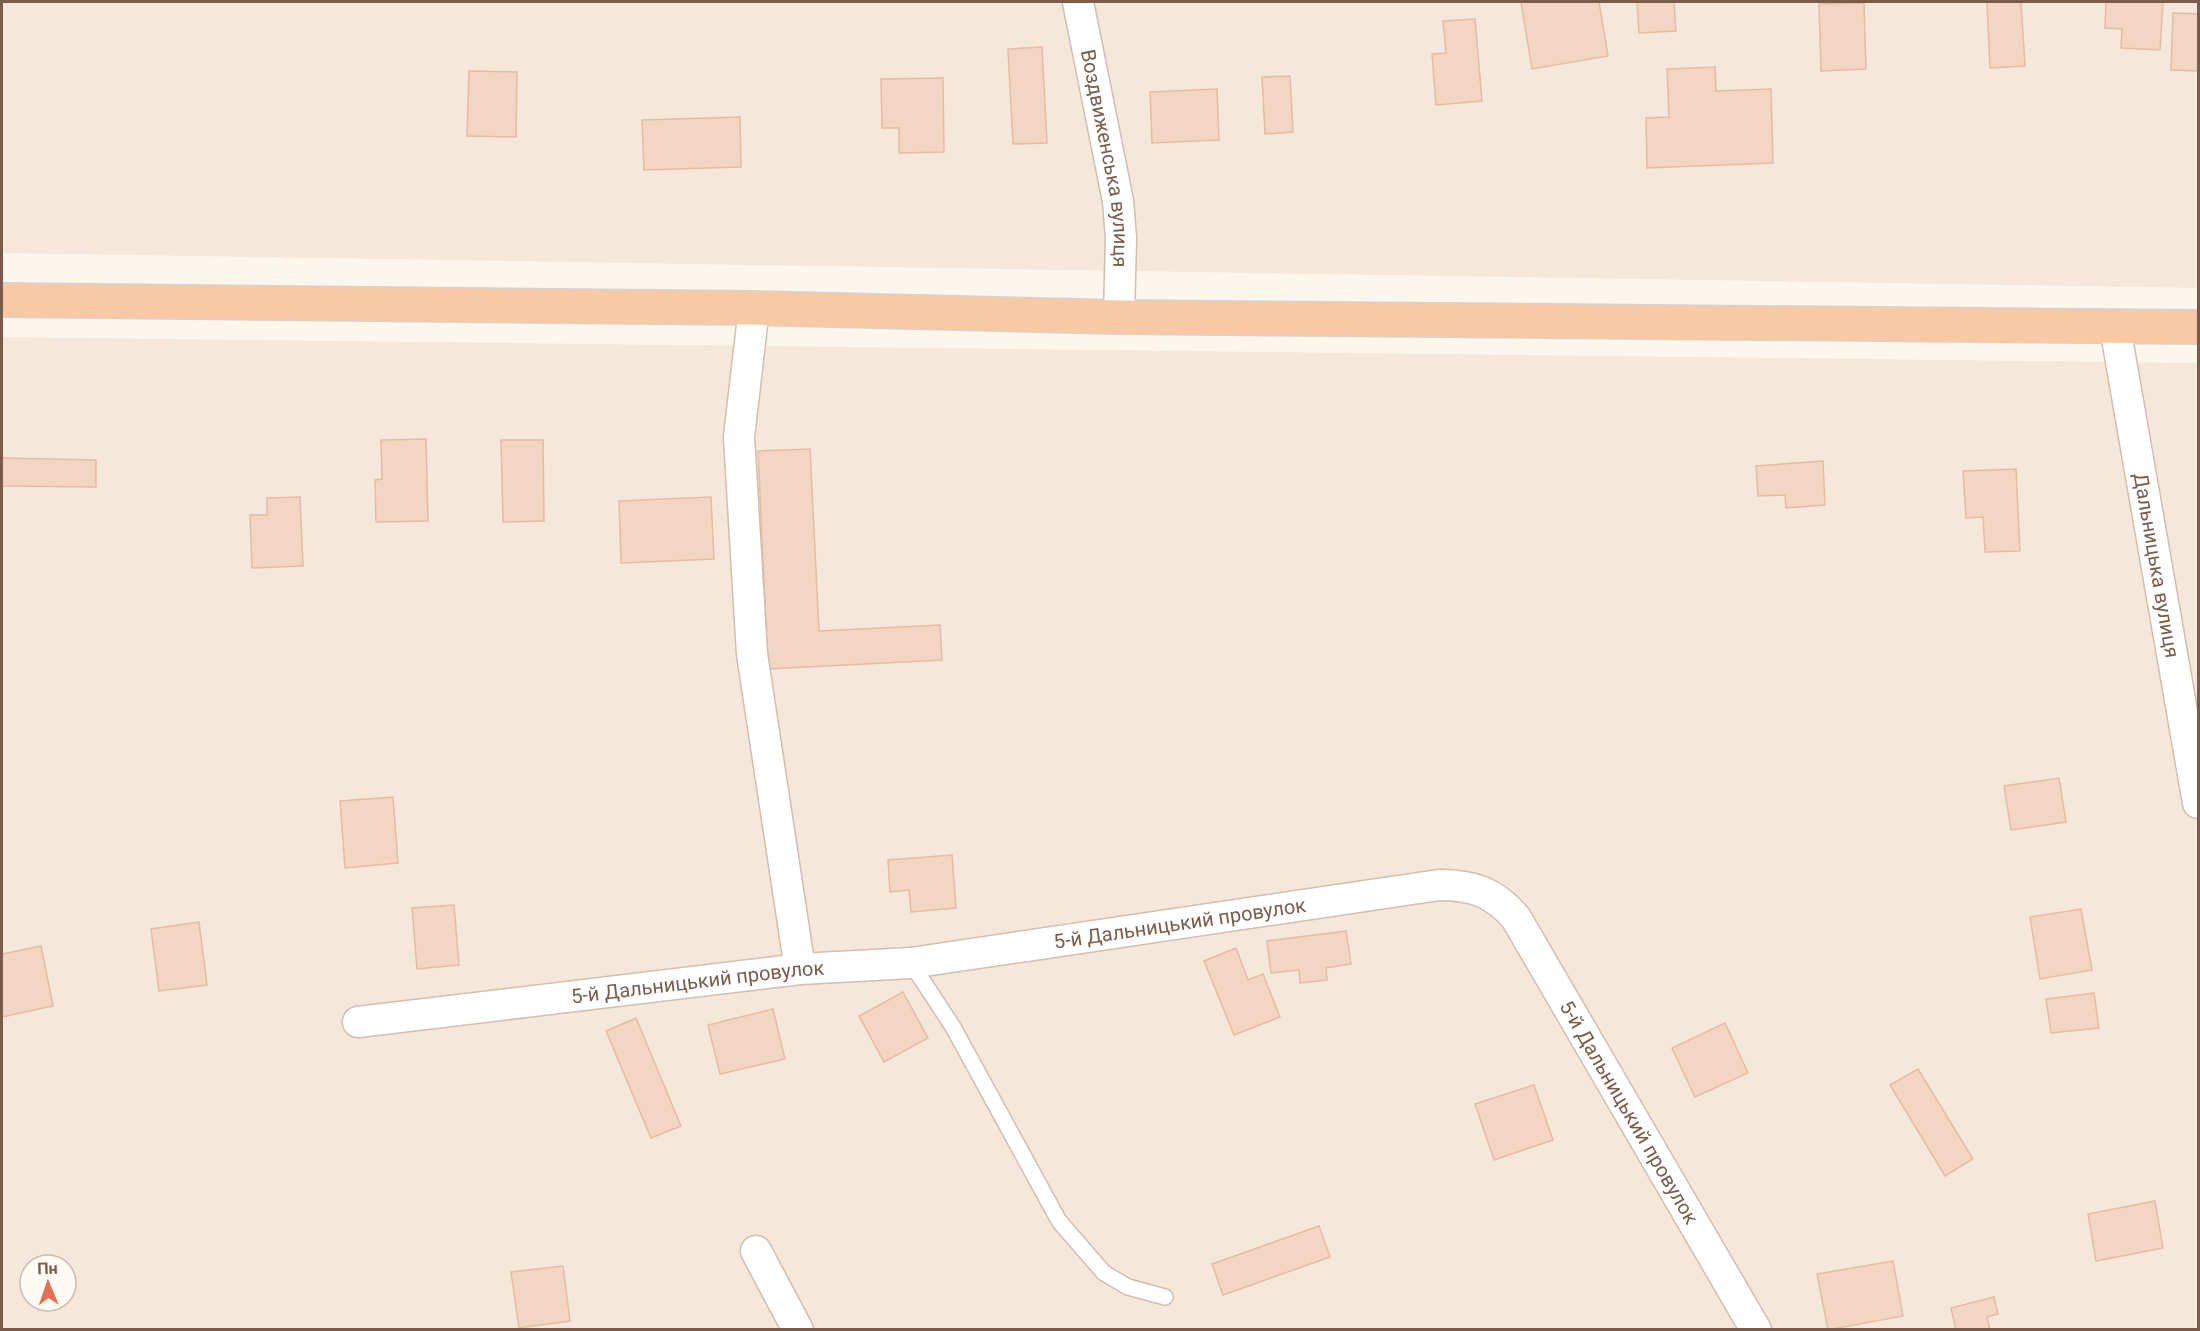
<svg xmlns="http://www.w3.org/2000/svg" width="2200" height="1331" viewBox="0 0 2200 1331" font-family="Roboto,sans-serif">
<rect width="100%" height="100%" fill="#fdf6ec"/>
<g fill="#f5e8da" fill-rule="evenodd">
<polygon points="2,2 2198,2 2198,288 2,253"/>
<path d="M2,337L2198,363V1329H2ZM30,1265H66V1301H30Z"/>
</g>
<g fill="#f3d5c3" stroke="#e6bba3" stroke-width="1.5">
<polygon points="1521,2 1599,2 1608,56 1532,69"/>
<polygon points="1637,2 1674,2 1676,31 1639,33"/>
<polygon points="1987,2 2021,2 2025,66 1990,68"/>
<polygon points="2106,2 2163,2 2160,50 2121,48 2122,29 2105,28"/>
<polygon points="1864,3 1866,69 1821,71 1819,4"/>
<polygon points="2173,13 2198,14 2198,71 2171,70"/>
<polygon points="1475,19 1482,101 1436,105 1432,54 1446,53 1443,21"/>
<polygon points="1042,47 1047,143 1013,144 1008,49"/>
<polygon points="1715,67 1716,91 1771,89 1773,163 1647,168 1646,118 1669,117 1667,69"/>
<polygon points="469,71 517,72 516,137 467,136"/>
<polygon points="1290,76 1293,132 1265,134 1262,77"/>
<polygon points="943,78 944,152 899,153 899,128 882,128 881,79"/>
<polygon points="1217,89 1219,140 1152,143 1150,92"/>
<polygon points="740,117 741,167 644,170 642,120"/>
<polygon points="426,439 428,521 376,522 375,480 382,479 381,440"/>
<polygon points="501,440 543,440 544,521 503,522"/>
<polygon points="810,449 819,631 940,625 942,660 768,669 758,451"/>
<polygon points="2,458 96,460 96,487 2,486"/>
<polygon points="1823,461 1825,505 1786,508 1785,495 1758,496 1756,466"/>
<polygon points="2016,469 2020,551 1985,552 1983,517 1966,518 1963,471"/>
<polygon points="300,497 303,566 252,568 250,515 267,515 267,498"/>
<polygon points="711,497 714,559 621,563 619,501"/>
<polygon points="2059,778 2066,822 2011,830 2004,786"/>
<polygon points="393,797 398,863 345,868 340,801"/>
<polygon points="952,855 956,908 911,912 909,890 890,892 888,860"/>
<polygon points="454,905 459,965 417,969 412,908"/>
<polygon points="2081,909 2092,970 2040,979 2030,917"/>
<polygon points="199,922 207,985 159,991 151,929"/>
<polygon points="1346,931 1351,964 1326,968 1327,980 1300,983 1299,970 1271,973 1267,941"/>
<polygon points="41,946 53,1006 2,1017 2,954"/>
<polygon points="1236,948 1248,980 1263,974 1280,1017 1234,1035 1204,961"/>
<polygon points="903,992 928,1038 884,1062 859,1016"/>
<polygon points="2094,993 2099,1028 2051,1033 2046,999"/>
<polygon points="773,1009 785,1059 720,1074 708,1025"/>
<polygon points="636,1018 681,1126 651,1138 606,1031"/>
<polygon points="1725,1023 1748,1073 1695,1097 1672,1048"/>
<polygon points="1918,1069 1973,1159 1945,1176 1890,1085"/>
<polygon points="1534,1085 1553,1140 1494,1160 1475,1104"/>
<polygon points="2155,1201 2163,1248 2096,1261 2088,1214"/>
<polygon points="1319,1226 1330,1257 1223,1295 1212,1264"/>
<polygon points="1893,1261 1903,1316 1828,1330 1817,1274"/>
<polygon points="563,1266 570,1321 519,1328 511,1272"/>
<polygon points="1994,1297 1998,1314 1987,1317 1990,1330 1956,1330 1951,1308"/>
</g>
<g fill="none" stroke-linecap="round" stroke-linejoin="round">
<defs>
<polyline id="service" points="911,963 953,1027 1059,1221 1104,1273 1128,1287 1165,1297"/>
<g id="minor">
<path id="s1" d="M1078,2L1118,201L1121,238L1119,317"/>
<polyline points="754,308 739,437 752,654 800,969"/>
<path id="s2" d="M2115,327L2198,803"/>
<path id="s3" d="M358,1022L800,969L911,963L1439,885C1473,885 1494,892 1516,918L1756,1330"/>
<polyline points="756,1251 798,1330"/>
</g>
<polyline id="trunk" points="2,300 754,308 1119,317 2198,327"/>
</defs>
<use href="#service" stroke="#d1beb0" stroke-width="18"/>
<use href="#minor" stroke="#d1beb0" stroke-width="33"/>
<use href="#trunk" stroke="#dad1cd" stroke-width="36"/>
<use href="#service" stroke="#fff" stroke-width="15"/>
<use href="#minor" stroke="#fff" stroke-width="30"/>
<use href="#trunk" stroke="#f9c8a4" stroke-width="33"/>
</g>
<g text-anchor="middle" stroke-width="5" stroke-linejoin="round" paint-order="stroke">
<g font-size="20" fill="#7a5c4d" stroke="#fffaf3">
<text dy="7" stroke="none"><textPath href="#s1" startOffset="159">Воздвиженська вулиця</textPath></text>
<text dy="7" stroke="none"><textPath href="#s2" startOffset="242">Дальницька вулиця</textPath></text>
<text dy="7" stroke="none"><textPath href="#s3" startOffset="828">5-й Дальницький провулок</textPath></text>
<text dy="7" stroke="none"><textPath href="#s3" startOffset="342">5-й Дальницький провулок</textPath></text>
<text dy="7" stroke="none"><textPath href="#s3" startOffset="1402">5-й Дальницький провулок</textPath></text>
</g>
</g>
<rect width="2200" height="1331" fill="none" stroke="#7a5c4d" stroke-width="6"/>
<g transform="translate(48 1283) rotate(358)"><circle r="28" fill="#fffaf3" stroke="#cabbb1" stroke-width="1.5"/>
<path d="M0-4.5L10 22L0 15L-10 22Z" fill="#e76f51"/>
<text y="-9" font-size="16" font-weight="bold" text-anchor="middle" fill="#7a5c4d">Пн</text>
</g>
</svg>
